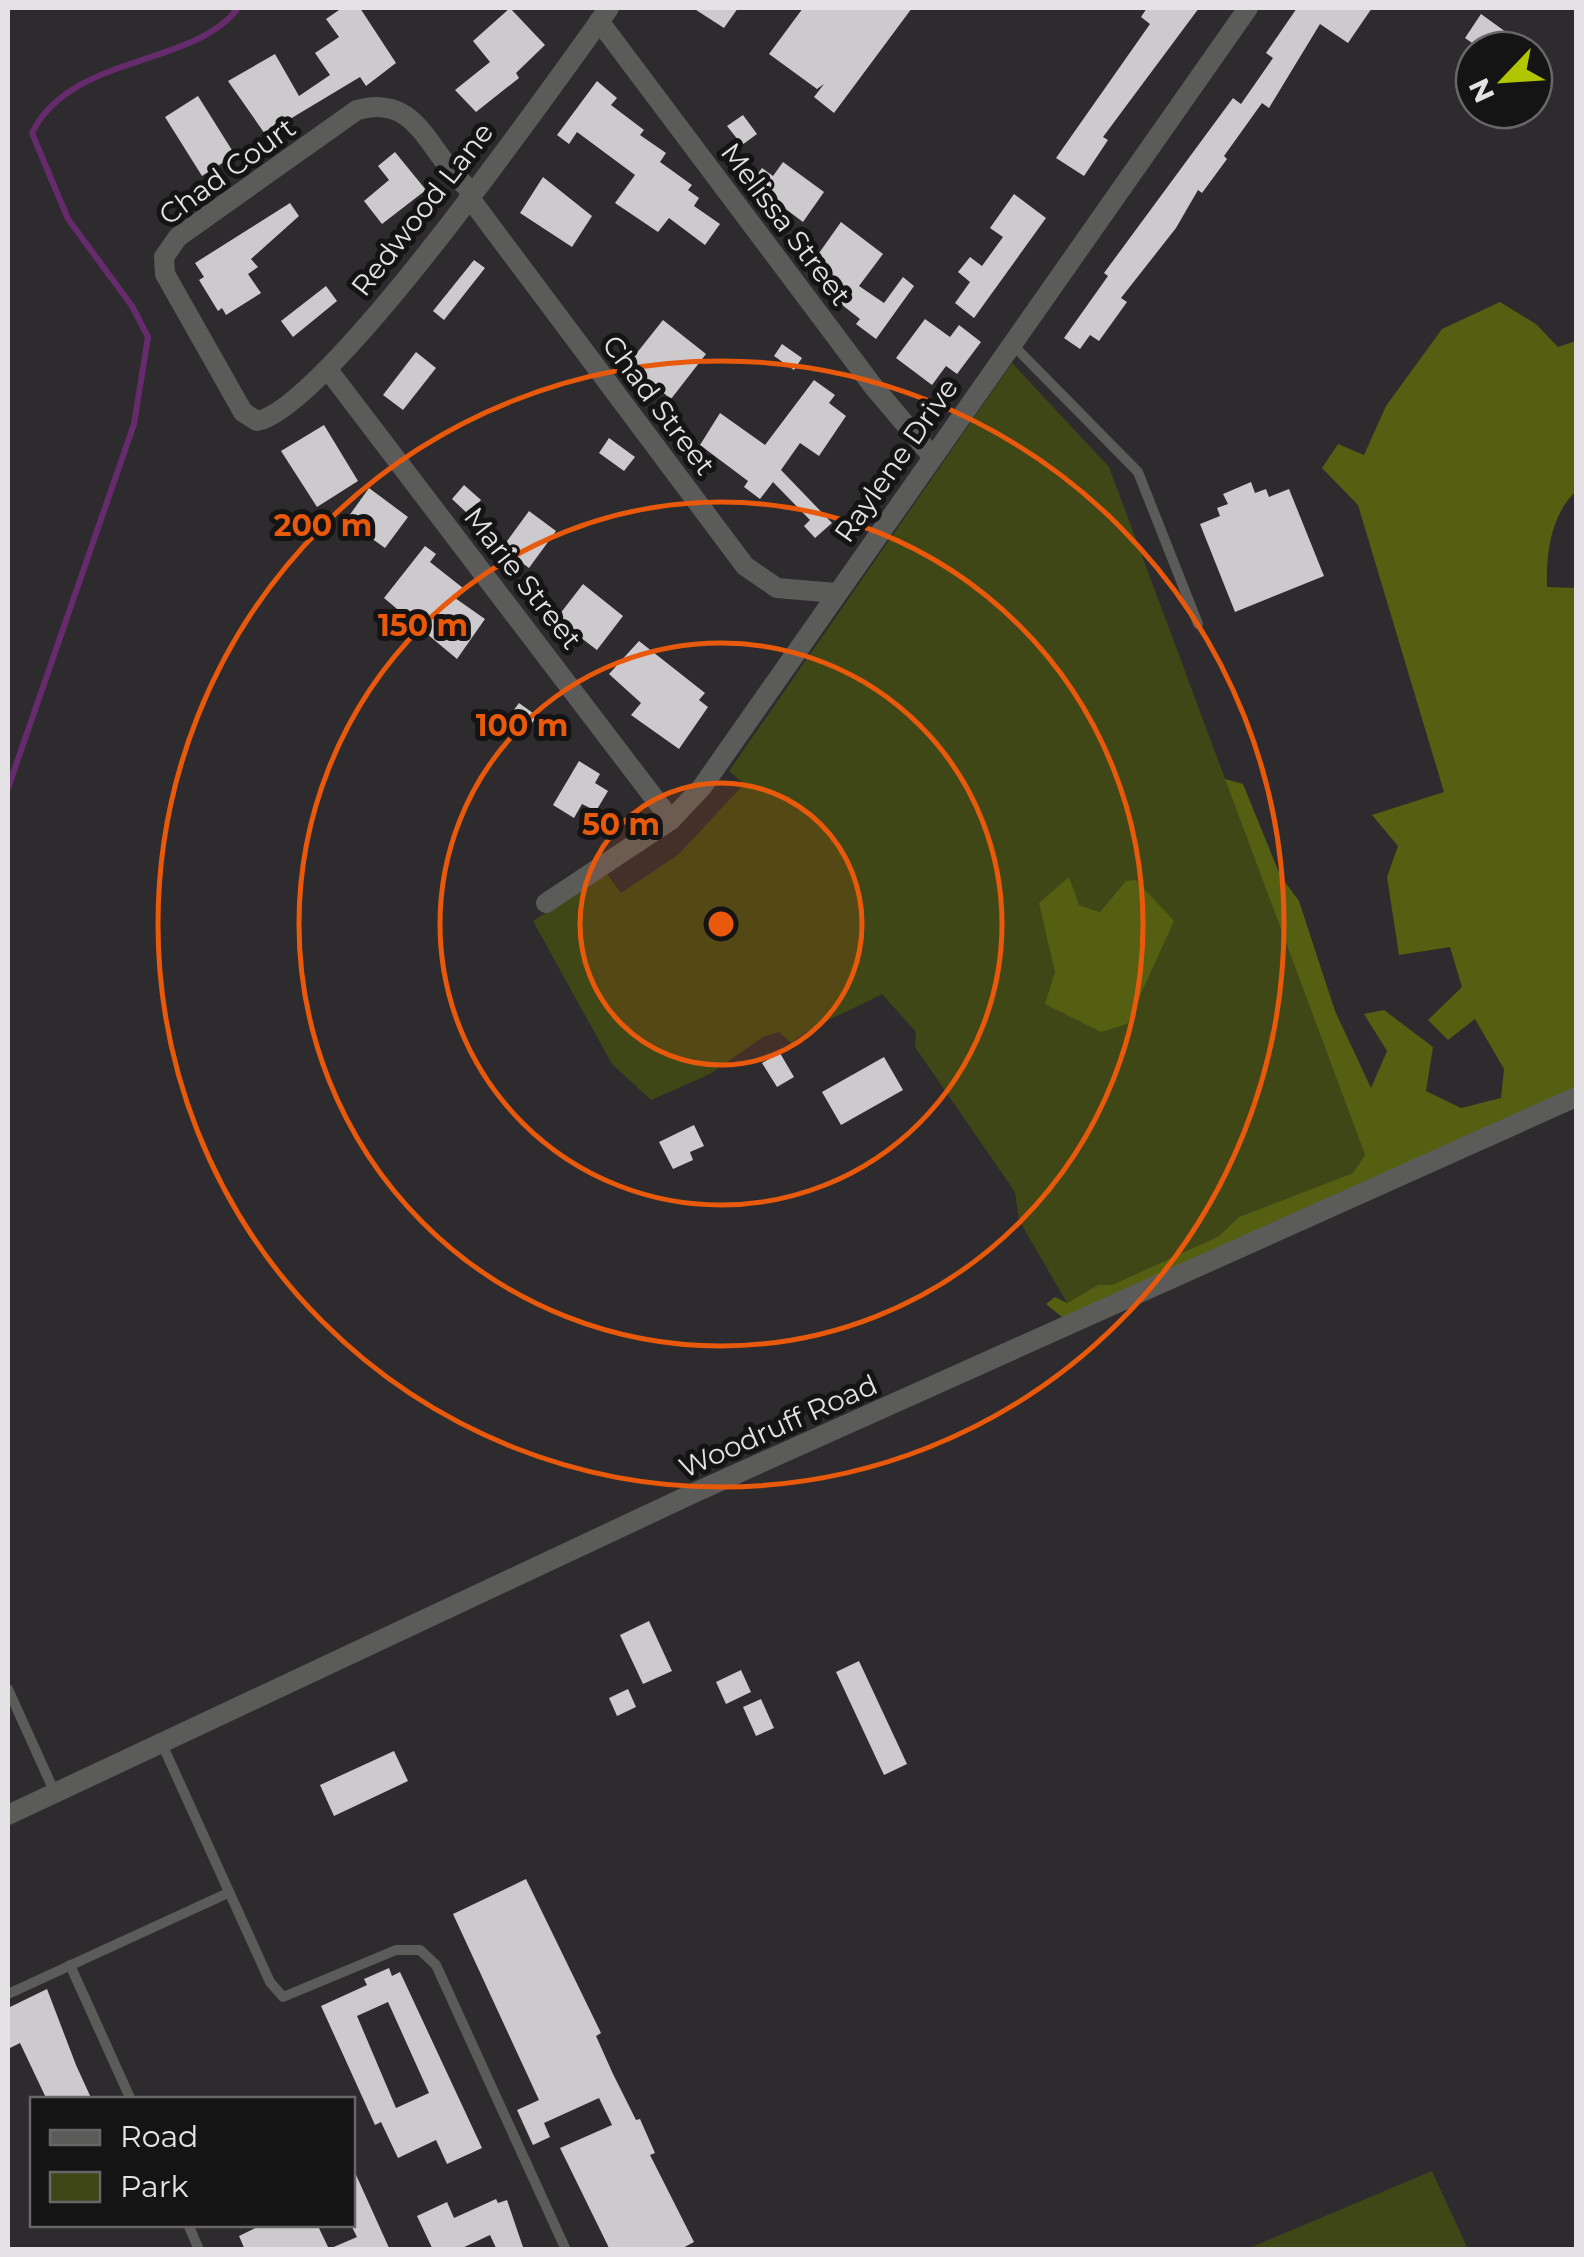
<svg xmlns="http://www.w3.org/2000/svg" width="1584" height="2257" viewBox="0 0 1584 2257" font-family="Montserrat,sans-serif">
<rect width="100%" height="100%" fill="#2d2b2d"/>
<g fill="#404717" fill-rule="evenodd">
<path d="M1012,363L1109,467L1365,1155L1353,1173L1239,1217L1219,1236L1112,1285H1098L1067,1303L1019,1220L1015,1192L915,1047L916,1032L882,994C850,1011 820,1021 791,1043L779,1032L763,1037L710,1074L651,1100L612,1064L533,921L607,874L621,893L679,854L744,784L729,771ZM1068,877L1079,905L1101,912L1126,881L1055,972L1051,949Z"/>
<polygon points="1432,2171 1468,2249 1247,2249"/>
</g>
<g fill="#555f11">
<path d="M1500,302L1536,324L1558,347L1576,341V491C1551,515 1546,552 1547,587L1576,588V1088L1067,1321L1046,1304L1055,1297L1067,1303L1098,1285H1112L1219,1236L1239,1217L1353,1173L1365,1155L1225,779L1243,784L1280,875L1299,901L1335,1011L1371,1088L1387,1051L1364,1014L1384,1010L1433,1047L1426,1091L1461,1108L1501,1098L1504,1069L1475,1019L1448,1040L1428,1020L1462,987L1450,947L1399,955L1387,877L1398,846L1372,815L1444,792L1358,505L1322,468L1338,444L1364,455L1386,406L1442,329Z"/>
<polygon points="1069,877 1079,905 1100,912 1126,881 1136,880 1174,921 1127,1024 1101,1032 1045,1004 1055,972 1039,903"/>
</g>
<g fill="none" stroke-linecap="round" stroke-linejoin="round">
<path stroke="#662b6d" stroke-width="6" d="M8,788L134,424L148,337L132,306L68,219L32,133C70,54 195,67 238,8"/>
</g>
<g fill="#cdcace" fill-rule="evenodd">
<polygon points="342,8 360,8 396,63 366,86 360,77 265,134 228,81 275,54 299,96 330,75 315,53 339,37 326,19"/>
<polygon points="510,8 545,45 516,73 519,78 476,112 455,90 490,62 473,41"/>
<polygon points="693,8 738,8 724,28"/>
<polygon points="803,8 912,8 834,113 814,97 824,84 817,89 769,54"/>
<polygon points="1147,8 1199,8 1103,137 1108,140 1084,176 1056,158 1150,24 1141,17"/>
<polygon points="1297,8 1372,8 1348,43 1320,24 1269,108 1262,103 1224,156 1227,159 1202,193 1198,190 1176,228 1121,298 1127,302 1099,341 1090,335 1080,349 1064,338 1108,276 1104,273 1233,98 1241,104 1273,58 1266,53"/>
<polygon points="1481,14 1531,50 1482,50 1465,38"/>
<polygon points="597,81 617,98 611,105 644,130 640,135 666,153 660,162 692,185 688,190 699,198 694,206 720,224 705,245 669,218 658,232 615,203 635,175 577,132 569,144 557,135"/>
<polygon points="198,96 235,155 202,176 165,117"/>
<polygon points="1477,110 1517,110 1503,129"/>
<polygon points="743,115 757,134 742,145 727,126"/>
<polygon points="395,152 426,190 382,224 364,201 389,180 378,166"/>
<polygon points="783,162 824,192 803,222 751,183 762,168 773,176"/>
<polygon points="543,177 592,216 572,247 520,213"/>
<polygon points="1014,194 1046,218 974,318 955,303 970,282 958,272 970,257 982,266 1003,237 990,228"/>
<polygon points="290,203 299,216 251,259 258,267 248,274 261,293 226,315 222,308 218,311 199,280 204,277 195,263"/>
<polygon points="841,222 883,254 859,286 884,303 903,277 914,286 876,339 856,324 860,319 832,297 843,284 812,263"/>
<polygon points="474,260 485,268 444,320 433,311"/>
<polygon points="326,286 337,301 293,337 281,321"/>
<polygon points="925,319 950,337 959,325 981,342 957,374 946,366 932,385 896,358"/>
<polygon points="663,320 706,354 671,399 628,364"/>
<polygon points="782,344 802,358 794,370 774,356"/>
<polygon points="416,352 436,368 403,410 383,395"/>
<polygon points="814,380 835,395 829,403 846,416 819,456 800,443 781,470 832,523 815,538 804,526 810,520 773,482 760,499 744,487 748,481 700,445 720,413 765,445"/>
<polygon points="324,425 358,481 317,507 281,451"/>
<polygon points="609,438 635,457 624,471 599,453"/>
<polygon points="1251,482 1255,493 1266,489 1269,497 1289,489 1324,576 1235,612 1200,524 1220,516 1217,508 1228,504 1223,494"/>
<polygon points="464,485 481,500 468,514 452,499"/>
<polygon points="369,488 408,517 385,548 346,520"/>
<polygon points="529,511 556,531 529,568 502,548"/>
<polygon points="425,546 436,554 430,562 463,588 455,598 485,619 457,659 384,598"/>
<polygon points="583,584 623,616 597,650 556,619"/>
<polygon points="639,641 705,693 699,700 708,707 679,749 631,715 641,703 609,674"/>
<polygon points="519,703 537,716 525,733 507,719"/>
<polygon points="579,761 600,774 595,783 608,791 596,811 582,804 574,818 553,805"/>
<polygon points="780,1053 794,1077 777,1087 762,1063"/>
<polygon points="884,1057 903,1090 841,1125 822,1092"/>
<polygon points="694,1125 704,1146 690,1152 693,1160 673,1169 659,1142"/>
<polygon points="649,1621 672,1671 643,1684 620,1635"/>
<polygon points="859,1661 907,1764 884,1775 836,1672"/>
<polygon points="741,1670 751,1692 726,1704 716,1682"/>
<polygon points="628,1689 636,1707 617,1716 609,1698"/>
<polygon points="761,1699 774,1728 756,1736 743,1707"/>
<polygon points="394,1751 408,1781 334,1816 320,1785"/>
<polygon points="526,1879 601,2033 596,2036 613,2074 636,2120 640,2119 655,2153 650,2155 694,2242 679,2250 610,2250 560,2148 612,2125 599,2098 544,2123 550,2137 533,2145 517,2110 539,2100 453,1914"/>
<path d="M389,1968L392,1976L400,1972L482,2148L447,2164L436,2140L398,2158L381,2122L375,2125L321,2006L367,1985L364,1979ZM388,2002L429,2093L396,2108L357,2016Z"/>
<polygon points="47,1989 76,2065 92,2100 47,2100 20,2043 8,2049 8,2008"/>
<polygon points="352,2166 390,2250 245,2250 239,2236 264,2224 317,2224 329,2249 357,2237 352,2227"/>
<polygon points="496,2199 498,2203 507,2200 524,2250 497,2250 490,2235 458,2250 433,2250 417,2216 447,2202 454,2218"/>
</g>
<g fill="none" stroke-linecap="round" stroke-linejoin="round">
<g stroke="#5b5c5a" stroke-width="10">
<polyline points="1012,344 1138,472 1198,624"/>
<polyline points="8,1689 55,1793"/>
<polyline points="162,1744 270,1982 283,1997 396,1950 420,1950 436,1965 566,2250"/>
<polyline points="70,1965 131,2100"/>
<polyline points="8,1994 228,1893"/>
<polyline points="188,2224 199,2250"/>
</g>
<g stroke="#5b5c5a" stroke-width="20">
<polyline points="599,21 873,386 932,456"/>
<path d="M473,192C428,158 421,92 357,110L178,237L164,257L165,274L243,412L257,421C328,408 556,81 609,8"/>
<polyline points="469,197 745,566 777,588 836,593"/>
<polyline points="329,371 671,820"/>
<polyline points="546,903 671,820 702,787 1248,8"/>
<polyline points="8,1815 696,1492 1576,1097"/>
</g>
</g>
<circle cx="721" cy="924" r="141" fill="#e8590c" fill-opacity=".12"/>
<g fill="none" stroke="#e8590c" stroke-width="5">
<circle cx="721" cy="924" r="141"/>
<circle cx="721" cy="924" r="281"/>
<circle cx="721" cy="924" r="422"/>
<circle cx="721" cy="924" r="563"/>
</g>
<g text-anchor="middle" stroke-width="10" stroke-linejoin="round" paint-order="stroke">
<g font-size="28" fill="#e4e2e4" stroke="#151415">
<text transform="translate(227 171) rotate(-36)" y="10">Chad Court</text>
<text transform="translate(422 209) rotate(-52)" y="10">Redwood Lane</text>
<text transform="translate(786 224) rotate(53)" y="10">Melissa Street</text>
<text transform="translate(659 405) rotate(53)" y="10">Chad Street</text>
<text transform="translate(896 460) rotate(-55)" y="10">Raylene Drive</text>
<text transform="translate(523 578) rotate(52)" y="10">Marie Street</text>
<text transform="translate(778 1426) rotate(-24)" y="10">Woodruff Road</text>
</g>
</g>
<circle cx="721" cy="924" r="15" fill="#e8590c" stroke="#151415" stroke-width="5"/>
<g font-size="30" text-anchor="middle" font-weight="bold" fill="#e8590c" stroke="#151415" stroke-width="10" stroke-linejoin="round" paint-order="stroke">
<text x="323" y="536">200 m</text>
<text x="423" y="636">150 m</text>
<text x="522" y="736">100 m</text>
<text x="621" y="835">50 m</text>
</g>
<rect width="1584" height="2257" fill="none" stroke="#e4e2e4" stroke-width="20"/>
<rect x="30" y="2097" width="325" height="130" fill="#151415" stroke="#686668" stroke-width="2.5"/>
<rect x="50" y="2130" width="50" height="15" fill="#5b5c5a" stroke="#686668" stroke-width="2.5"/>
<text x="120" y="2147" font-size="30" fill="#e4e2e4">Road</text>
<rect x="50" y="2172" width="50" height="30" fill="#404717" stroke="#686668" stroke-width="2.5"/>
<text x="120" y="2197" font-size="30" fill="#e4e2e4">Park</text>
<g transform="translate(1504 80) rotate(245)"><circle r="48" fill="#151415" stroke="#686668" stroke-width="2.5"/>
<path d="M0-8L18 38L0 25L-18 38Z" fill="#b1c500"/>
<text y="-15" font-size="28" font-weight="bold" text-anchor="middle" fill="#e4e2e4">N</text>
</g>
</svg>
